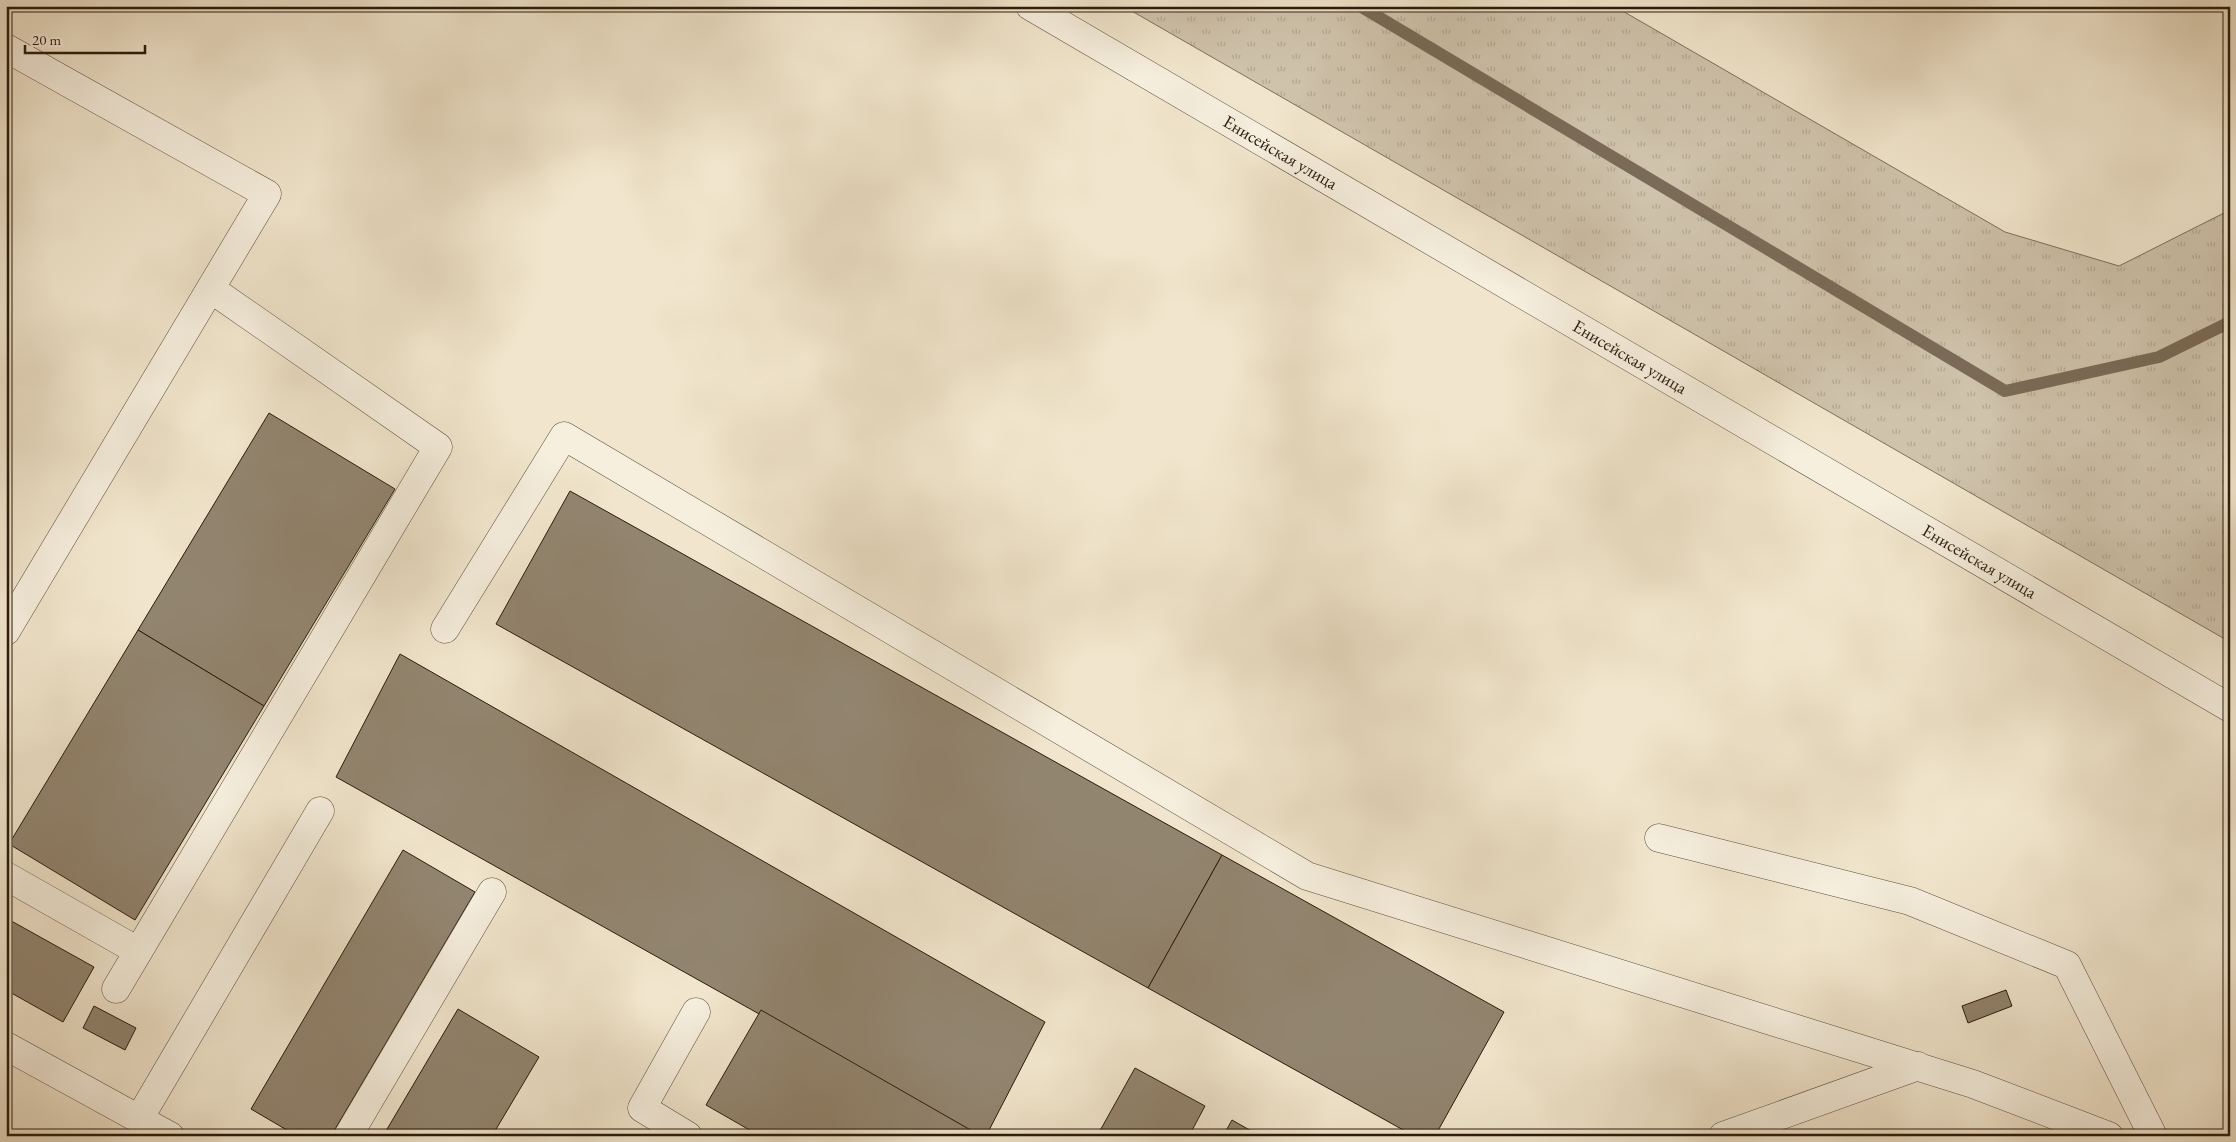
<svg xmlns="http://www.w3.org/2000/svg" width="2236" height="1142" viewBox="0 0 2236 1142" font-family="'EB Garamond',serif">
<defs>
<pattern id="grass-tufts" width="24" height="20" patternUnits="userSpaceOnUse" patternTransform="scale(1.25)"><rect width="24" height="20" fill="#cfc3ac"/><path d="M3 7l-1-3M5 7V3M7 7l1-3M15 17l-1-3M17 17v-4M19 17l1-3" fill="none" stroke="#b2a793"/></pattern>
</defs>
<rect width="100%" height="100%" fill="#f1e6cd"/>
<filter id="stains"><feTurbulence type="fractalNoise" baseFrequency=".004" numOctaves="4"/><feColorMatrix values="0 0 0 0 .2 0 0 0 0 .09 0 0 0 0 .02 0 0 0 .5 -.17"/></filter>
<radialGradient id="worn" r=".72"><stop offset=".6" stop-color="#630" stop-opacity="0"/><stop offset="1" stop-color="#630" stop-opacity=".3"/></radialGradient>
<polygon fill="url(#grass-tufts)" stroke="#7d6f5c" points="1123,6 1614,6 2005,232 2119,266 2230,210 2230,642"/>
<g fill="none" stroke-linecap="round" stroke-linejoin="round">
<polyline stroke="#7a6b58" stroke-width="12" points="1360,6 2005,391 2159,357 2230,322"/>
</g>
<g fill="#928570" stroke="#2b1b0c">
<polygon points="269,413 395,489 264,706 138,630"/>
<polygon points="570,491 1222,855 1148,988 496,624"/>
<polygon points="138,630 264,706 135,920 9,844"/>
<polygon points="400,654 1045,1022 986,1136 977,1136 336,777"/>
<polygon points="403,850 475,892 331,1136 297,1136 251,1109"/>
<polygon points="1222,855 1504,1012 1435,1136 1414,1136 1148,988"/>
<polygon points="6,918 94,967 63,1022 6,990"/>
<polygon points="2006,990 2012,1006 1968,1023 1962,1006"/>
<polygon points="94,1006 136,1028 125,1050 83,1028"/>
<polygon points="458,1009 539,1057 492,1136 383,1136"/>
<polygon points="761,1010 981,1136 760,1136 706,1105"/>
<polygon points="1135,1068 1205,1106 1189,1136 1097,1136"/>
<polygon points="1232,1120 1260,1136 1223,1136"/>
</g>
<g fill="none" stroke-linecap="round" stroke-linejoin="round">
<defs>
<g id="minor">
<path id="s1" d="M1030,6L2230,708"/>
<polyline points="6,48 267,194 6,631"/>
<polyline points="445,629 564,436 1307,876 1973,1084 2109,1136"/>
<polyline points="1659,838 1910,901 2067,965 2153,1136"/>
<polyline points="6,876 138,951"/>
<polyline points="116,989 438,447 211,289"/>
<polyline points="6,1046 170,1136"/>
<polyline points="139,1119 320,811"/>
<polyline points="348,1136 492,892"/>
<polyline points="688,1136 642,1108 696,1012"/>
<polyline points="1723,1136 1918,1066"/>
</g>
</defs>
<use href="#minor" stroke="#5c4e3c" stroke-width="29"/>
<use href="#minor" stroke="#f6efde" stroke-width="28"/>
</g>
<g text-anchor="middle" stroke-width="4.5" stroke-linejoin="round" paint-order="stroke">
<g font-size="18" fill="#2b1b0c" stroke="#f6efde">
<text dy="6" stroke="none"><textPath href="#s1" startOffset="290">Енисейская улица</textPath></text>
<text dy="6" stroke="none"><textPath href="#s1" startOffset="695">Енисейская улица</textPath></text>
<text dy="6" stroke="none"><textPath href="#s1" startOffset="1100">Енисейская улица</textPath></text>
</g>
</g>
<rect width="2236" height="1142" fill="none" stroke="#f1e6cd" stroke-width="25"/>
<rect x="8" y="8" width="2221" height="1127" fill="none" stroke="#2b1b0c" stroke-width="2.5"/>
<rect x="12" y="12" width="2211" height="1117" fill="none" stroke="#2b1b0c"/>
<path d="M25 45v8h120v-8" fill="none" stroke="#2b1b0c" stroke-width="2.5"/>
<text x="32" y="45" font-size="15" fill="#2b1b0c" stroke="#f6efde" stroke-width="4" paint-order="stroke">20 m</text>
<rect width="100%" height="100%" filter="url(#stains)"/>
<rect width="100%" height="100%" fill="url(#worn)"/>
</svg>
